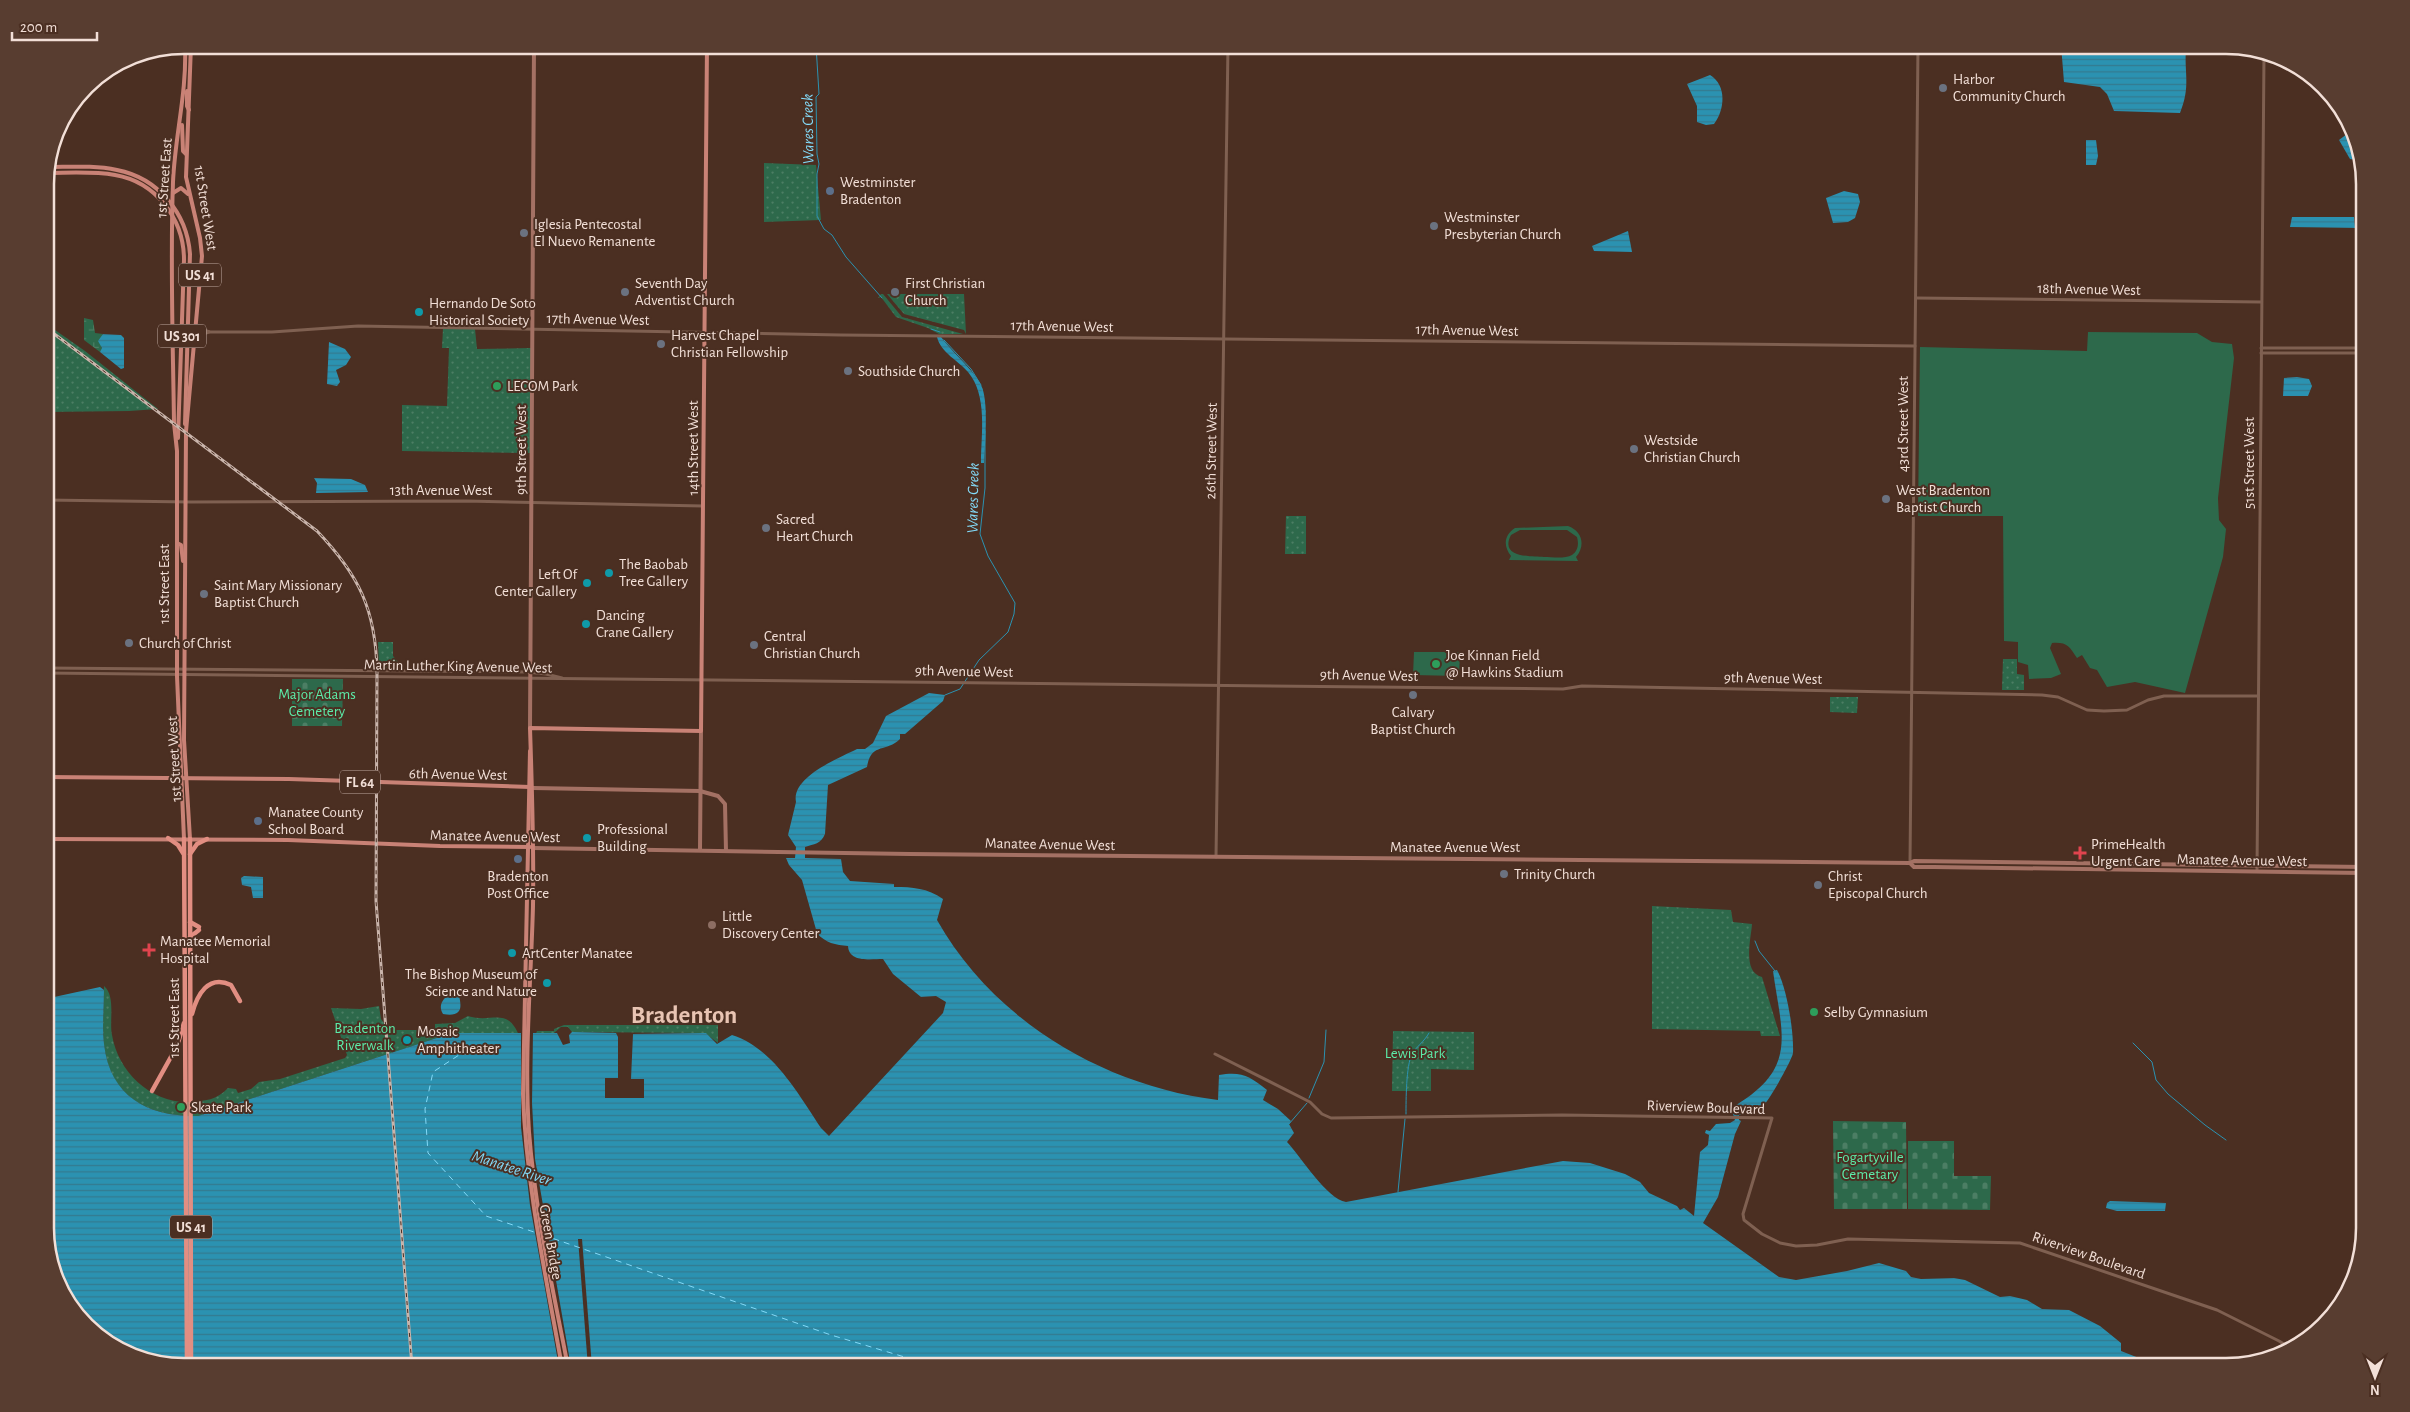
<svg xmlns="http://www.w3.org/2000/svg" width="2410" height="1412" viewBox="0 0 2410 1412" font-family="'Alegreya Sans',sans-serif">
<defs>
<pattern id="wetland-marsh" width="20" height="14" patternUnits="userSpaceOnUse" patternTransform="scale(1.25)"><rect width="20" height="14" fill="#2d694b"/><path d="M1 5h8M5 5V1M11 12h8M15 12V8" fill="none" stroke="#4c7e64"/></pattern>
<pattern id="cemetery-stones" width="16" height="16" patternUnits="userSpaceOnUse" patternTransform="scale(1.25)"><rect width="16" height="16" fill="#2d694b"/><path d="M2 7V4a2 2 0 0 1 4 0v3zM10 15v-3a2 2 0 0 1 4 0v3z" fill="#4c7e64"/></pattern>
<pattern id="park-dots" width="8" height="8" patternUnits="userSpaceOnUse" patternTransform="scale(1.25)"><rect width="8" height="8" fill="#2d694b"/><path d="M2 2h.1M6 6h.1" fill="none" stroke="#4c7e64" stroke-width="1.8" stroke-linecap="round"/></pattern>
<pattern id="water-rules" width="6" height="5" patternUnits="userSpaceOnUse" patternTransform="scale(1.25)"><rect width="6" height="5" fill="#2b92b1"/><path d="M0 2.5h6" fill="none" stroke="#347a8f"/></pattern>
</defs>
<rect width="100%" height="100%" fill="#4b2f22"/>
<g fill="#2d694b" fill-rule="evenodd">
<path d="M2088,332L2197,333L2212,342L2232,344L2234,358L2218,498L2219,520L2226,529L2223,557L2185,693L2135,682L2107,687L2097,670L2090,668L2082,655L2077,658C2069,646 2067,642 2052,643L2050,648L2061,674L2051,678L2029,679L2028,665L2018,662V642L2004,641L2003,516H1918L1920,347L2087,351Z"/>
<path d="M1568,526C1582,531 1586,545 1576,557L1578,561L1509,560L1511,556C1503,546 1504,535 1515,528ZM1520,530H1567L1577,537C1579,544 1578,551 1572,555C1565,559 1552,557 1544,557C1531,556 1499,558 1511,535Z"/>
<polygon points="1414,652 1460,652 1459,676 1413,675"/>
</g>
<polygon fill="url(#wetland-marsh)" points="84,318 93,320 95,333 103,334 100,340 102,349 100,352 84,340"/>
<g fill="url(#cemetery-stones)">
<polygon points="292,679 343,679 342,726 292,726"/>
<polygon points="1833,1121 1906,1122 1907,1209 1834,1209"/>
<polygon points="1908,1141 1954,1141 1954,1176 1991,1176 1990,1210 1908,1209"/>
</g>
<g fill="url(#park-dots)">
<polygon points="764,163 816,165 821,220 764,222"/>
<polygon points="881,294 883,294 902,317 963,334 939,334 928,328 896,317 881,297 878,298"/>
<polygon points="887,294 964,294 966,334 964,330 904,314"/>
<polygon points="45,323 85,351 158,409 129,411 45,412"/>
<polygon points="443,329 475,329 477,349 531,348 531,453 402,451 402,405 447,406 449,348 442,348"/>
<polygon points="1286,516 1306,516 1306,554 1285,554"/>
<polygon points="378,642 393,642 393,656 400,664 401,668 379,668"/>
<polygon points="2003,659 2017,659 2017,674 2024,675 2024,690 2002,690"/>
<polygon points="1830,697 1858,697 1857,713 1830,712"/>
<path d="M1652,906L1731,910L1733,922L1752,924C1751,939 1742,972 1762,977L1780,1036H1761L1760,1031L1652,1029Z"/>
<path d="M104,986C116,996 109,1021 112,1035C118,1072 151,1103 189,1102C205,1101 217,1100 228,1088L236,1089L238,1093L251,1089L259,1082L280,1079L345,1058L347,1055L331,1008L361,1009L379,1006L381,1019L389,1030H435V1024L455,1023L468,1016C492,1024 508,1005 520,1038H534L537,1031H554V1029L564,1025H718V1043L705,1033L572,1032L568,1027H561L554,1033H538L534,1042H519L516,1033H452L198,1116C150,1117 110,1098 104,1045C102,1026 104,1006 104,986Z"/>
<polygon points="1393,1031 1474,1032 1474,1070 1431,1069 1431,1091 1392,1091"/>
</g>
<g fill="url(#water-rules)">
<path d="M2061,45H2221L2220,47L2186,48C2184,74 2191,86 2180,113L2114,111L2107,94L2100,87L2064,82Z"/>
<path d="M1710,75C1727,85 1725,110 1714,124L1706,125L1697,122V106L1687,84Z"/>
<polygon points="2351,131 2360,161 2350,159 2339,140"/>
<polygon points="2086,140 2096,140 2098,156 2096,165 2086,165"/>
<polygon points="1844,191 1858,194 1860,202 1855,218 1848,222 1833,223 1826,198"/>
<polygon points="2292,217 2354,217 2355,228 2290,227"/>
<polygon points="1628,231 1632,252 1594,251 1592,246"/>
<polygon points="103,334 121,335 124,338 124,368 121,369 100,352 102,348 98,341"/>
<path d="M937,337H941C954,354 971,367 981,385C989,400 985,445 984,463H981C981,434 988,396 968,372C959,361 941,353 937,337Z"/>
<polygon points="329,342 345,349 351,357 346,365 336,370 340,382 337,386 327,384"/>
<polygon points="2297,377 2309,379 2312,386 2308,396 2283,396 2284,378"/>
<polygon points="314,478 351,479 365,485 368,492 316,493 317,483"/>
<path d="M929,693L945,695L943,701L905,734H900V739C886,753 871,742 867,767L828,785L825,834C821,844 814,844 805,847V858L841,859L843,872L850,881L894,884V887C913,887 927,888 943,899L937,920C994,1021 1104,1086 1218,1100L1219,1075C1241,1071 1250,1076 1267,1090L1263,1100L1278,1109L1291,1121L1289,1124L1294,1133L1287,1142C1301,1157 1327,1199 1346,1202L1563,1161L1590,1163L1625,1174L1640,1182L1649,1193L1677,1206L1680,1210L1684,1208L1694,1216L1700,1152L1708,1145L1709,1135L1705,1133L1706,1130L1710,1131L1716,1124L1730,1123L1735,1120L1731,1108C1799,1069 1782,1036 1773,971L1777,970C1787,988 1794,1032 1793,1053C1792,1060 1769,1101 1763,1106C1756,1113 1747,1111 1739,1115V1120L1741,1121L1735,1134L1718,1197L1703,1223L1779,1277L1796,1280L1847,1271L1879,1263L1906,1271L1911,1277L1921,1279L1954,1278L1965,1280L2000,1297L2010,1296L2027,1300L2042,1309L2069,1310L2100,1326L2121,1343V1351L2144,1360L2150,1367H184L114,1348L64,1298L45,1237V999L100,987L104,990C104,1008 102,1027 104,1044C110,1098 150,1117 198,1116L452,1033H521L532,1036L533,1033H557L563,1045L570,1043L569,1035L572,1032L616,1033L618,1037V1078H605V1098H644V1079H631L633,1034L706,1033L717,1044L732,1035C773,1048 798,1094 821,1128L829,1136L943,1013L946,1002L936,996L921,997L893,974L883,959C871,959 849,963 848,946C836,945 825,943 817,933L802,880L789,865L786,858H795L796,847L788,835L796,802C791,777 839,758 857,749H865L873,743L886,716Z"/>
<polygon points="244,876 263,877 263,898 253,898 251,887 242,885 241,878"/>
<path d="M453,990L458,991C460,1002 467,1018 443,1014C437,1003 445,998 453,990Z"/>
<polygon points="2110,1201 2166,1203 2165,1211 2117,1211 2106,1208 2107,1203"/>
</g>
<g fill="#4b2f22">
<polygon points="521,1031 524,1034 530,1034 533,1031 532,1103 535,1159 571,1367 559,1367 530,1205 521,1127"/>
<polygon points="578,1239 582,1239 592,1367 588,1367"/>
</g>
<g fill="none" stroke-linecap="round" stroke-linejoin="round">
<g stroke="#2b92b1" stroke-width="1">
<polyline points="816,45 819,94 816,97 817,154 819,164 817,174 817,216 824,229 832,235 846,257 882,298"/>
<polyline points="931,329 940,332"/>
<polyline points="944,340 971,369 981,385"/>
<polyline points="982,389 985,412"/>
<polyline points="945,695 960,689 979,660 1008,632 1014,614 1015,603 988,556 980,534 985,488 985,431"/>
<polyline points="1755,941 1759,951 1775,971"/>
<polyline points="2133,1043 2152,1062 2156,1080 2168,1094 2205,1125 2226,1140"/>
<polyline points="1309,1098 1324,1062 1326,1030"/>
<path d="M1406,1114C1406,1100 1406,1066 1412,1054C1416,1047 1424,1042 1429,1033"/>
<polyline points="1289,1124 1307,1103"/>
<polyline points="1398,1192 1405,1119"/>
</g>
<g stroke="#83daf8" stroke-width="1" stroke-dasharray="6 5" stroke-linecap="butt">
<polyline points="491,1052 459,1055 433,1072 425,1109 428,1153 486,1216 537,1233"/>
<polyline points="543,1235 831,1335 938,1367"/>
</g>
<g stroke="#7f6051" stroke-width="3">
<polyline points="1232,45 1385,48 1403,45"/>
<polyline points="1916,298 2261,302"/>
<polyline points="196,325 200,329 210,332 272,332 358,326 841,335 1915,346"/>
<polyline points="195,339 200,335 209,332"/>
<polyline points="2261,348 2365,348"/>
<polyline points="2261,353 2365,353"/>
<polyline points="45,500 191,502 466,501 703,506"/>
<polyline points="45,668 527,672 546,674 562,678"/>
<polyline points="45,673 1563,689 1582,686 2042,695 2058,697 2087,710 2104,711 2127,710 2148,700 2164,696 2258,696"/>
<polyline points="1216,857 1228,45"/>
<polyline points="1910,863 1918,45"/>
<polyline points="2257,871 2264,55"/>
<polyline points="1215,1054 1310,1102 1322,1114 1331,1118 1562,1115 1772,1118 1743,1214 1744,1220 1762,1234 1780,1243 1796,1246 1817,1245 1848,1239 2020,1243 2217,1310 2279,1341 2292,1349"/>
</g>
<g stroke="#a47164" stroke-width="4">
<polyline points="530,728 534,45"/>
<polyline points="533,788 700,791 718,796 725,804 726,851"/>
<polyline points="533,848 910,854 1910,863 1914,861 2365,867"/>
<polyline points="700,850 701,731"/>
<polyline points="1910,863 1914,867 1934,867 2365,873"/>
</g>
<g stroke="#c98276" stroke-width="4">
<polyline points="187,91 187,106 189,110"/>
<polyline points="182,125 183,151 186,154"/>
<path d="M47,167C70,167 94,165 117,170C158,178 187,213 190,254L185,424"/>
<path d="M46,173C68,173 92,171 115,175C156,182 184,219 184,260L178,438"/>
<polyline points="173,193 181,188 188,194"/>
<polyline points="177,543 181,545 183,561"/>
<path d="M530,751L523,1094C526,1186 546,1276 562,1367"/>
<polyline points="45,777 289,779 530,787"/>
<polyline points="45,839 288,840 440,846 530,847"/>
<path d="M184,839L177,676V451L174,423C173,343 170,262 173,182C175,135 187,93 185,45"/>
<polyline points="190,839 184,740 186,431 202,256 200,238 186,177 191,45"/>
<path d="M568,1367C553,1289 535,1211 529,1132C524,1057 531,981 533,906C534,847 532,787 530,728L701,731L707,45"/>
</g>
<g stroke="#e28e82" stroke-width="4.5">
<polyline points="168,838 178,845 183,853"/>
<polyline points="184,839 187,1367"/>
<polyline points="190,839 191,1367"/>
<polyline points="190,854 197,844 207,839"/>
<polyline points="190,922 199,927"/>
<polyline points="190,937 199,930"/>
<path d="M192,1014C197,995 208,974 231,985L240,1001"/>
<polyline points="152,1091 177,1046 184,1023"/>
</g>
<defs>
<path id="rail" d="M45,327L317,531C359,575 376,610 377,672L376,901L412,1367"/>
</defs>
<use href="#rail" stroke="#c9b4ab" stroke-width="3"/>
<use href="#rail" stroke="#4b2f22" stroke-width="1" stroke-dasharray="4" stroke-linecap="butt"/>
</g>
<g fill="#6b7280" stroke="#4b2f22" stroke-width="2">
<circle cx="1943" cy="88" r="5"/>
<circle cx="1434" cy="226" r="5"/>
<circle cx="524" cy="233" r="5"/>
<circle cx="625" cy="292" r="5"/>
<circle cx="895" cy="292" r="5"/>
<circle cx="661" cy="344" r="5"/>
<circle cx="848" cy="371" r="5"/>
<circle cx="1634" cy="449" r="5"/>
<circle cx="1886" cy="499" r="5"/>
<circle cx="766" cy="528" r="5"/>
<circle cx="204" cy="594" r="5"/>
<circle cx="129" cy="643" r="5"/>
<circle cx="754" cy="645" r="5"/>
<circle cx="1413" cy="695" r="5"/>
<circle cx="1504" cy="874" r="5"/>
<circle cx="1818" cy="885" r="5"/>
</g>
<g fill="#5c6f8a" stroke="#4b2f22" stroke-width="2">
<circle cx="830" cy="191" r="5"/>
<circle cx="258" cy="821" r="5"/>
<circle cx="518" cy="859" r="5"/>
</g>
<g fill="#0f9aa8" stroke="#4b2f22" stroke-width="2">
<circle cx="419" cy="312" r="5"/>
<circle cx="609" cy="573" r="5"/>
<circle cx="587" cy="583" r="5"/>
<circle cx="586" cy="624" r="5"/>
<circle cx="587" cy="838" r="5"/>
<circle cx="512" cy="953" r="5"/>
<circle cx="547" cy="983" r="5"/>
<circle cx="407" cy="1040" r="5"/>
</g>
<g fill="#2e9e5b" stroke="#4b2f22" stroke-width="2">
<circle cx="497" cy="386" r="5"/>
<circle cx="1436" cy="664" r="5"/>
<circle cx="1814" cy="1012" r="5"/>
<circle cx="181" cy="1107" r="5"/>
</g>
<g fill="#e0444e" stroke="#4b2f22" stroke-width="2">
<path d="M2077.5 845.5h5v5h5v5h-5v5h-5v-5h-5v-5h5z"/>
<path d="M146.5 942.5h5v5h5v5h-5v5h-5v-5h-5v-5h5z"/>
</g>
<circle fill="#8d6e63" stroke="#4b2f22" stroke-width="2" cx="712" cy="925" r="5"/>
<g text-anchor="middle" stroke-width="4" stroke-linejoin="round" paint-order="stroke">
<g fill="#4b2f22" stroke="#c0aaa1" stroke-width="1">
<rect x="179" y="263.5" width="42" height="23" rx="4"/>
<rect x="158" y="324.5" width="48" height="23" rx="4"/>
<rect x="340" y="770.5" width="40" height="23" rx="4"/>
<rect x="170" y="1215.5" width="42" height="23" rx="4"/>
</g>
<g font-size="14" font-weight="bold" fill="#f2dfd7">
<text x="200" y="280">US 41</text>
<text x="182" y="341">US 301</text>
<text x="360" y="787">FL 64</text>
<text x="191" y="1232">US 41</text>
</g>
<g font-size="15" fill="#f2dfd7" stroke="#4b2f22" text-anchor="start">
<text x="1953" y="84">Harbor<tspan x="1953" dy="17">Community Church</tspan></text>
<text x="840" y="187">Westminster<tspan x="840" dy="17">Bradenton</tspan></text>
<text x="1444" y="222">Westminster<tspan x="1444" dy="17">Presbyterian Church</tspan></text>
<text x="534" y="229">Iglesia Pentecostal<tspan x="534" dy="17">El Nuevo Remanente</tspan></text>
<text x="635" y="288">Seventh Day<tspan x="635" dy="17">Adventist Church</tspan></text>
<text x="905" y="288">First Christian<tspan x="905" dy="17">Church</tspan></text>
<text x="429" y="308">Hernando De Soto<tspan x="429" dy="17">Historical Society</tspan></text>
<text x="671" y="340">Harvest Chapel<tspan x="671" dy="17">Christian Fellowship</tspan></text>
<text x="858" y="376">Southside Church</text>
<text x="507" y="391">LECOM Park</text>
<text x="1644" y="445">Westside<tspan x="1644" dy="17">Christian Church</tspan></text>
<text x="1896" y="495">West Bradenton<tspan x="1896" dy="17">Baptist Church</tspan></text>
<text x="776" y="524">Sacred<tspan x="776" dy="17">Heart Church</tspan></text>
<text x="619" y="569">The Baobab<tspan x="619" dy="17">Tree Gallery</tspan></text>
<text x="577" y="579" text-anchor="end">Left Of<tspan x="577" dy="17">Center Gallery</tspan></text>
<text x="214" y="590">Saint Mary Missionary<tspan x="214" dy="17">Baptist Church</tspan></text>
<text x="596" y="620">Dancing<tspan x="596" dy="17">Crane Gallery</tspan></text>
<text x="764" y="641">Central<tspan x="764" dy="17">Christian Church</tspan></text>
<text x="139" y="648">Church of Christ</text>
<text x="1446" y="660">Joe Kinnan Field<tspan x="1446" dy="17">@ Hawkins Stadium</tspan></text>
<text x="1413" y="717" text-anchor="middle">Calvary<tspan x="1413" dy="17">Baptist Church</tspan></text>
<text x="268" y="817">Manatee County<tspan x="268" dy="17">School Board</tspan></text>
<text x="597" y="834">Professional<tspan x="597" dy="17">Building</tspan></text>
<text x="2091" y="849">PrimeHealth<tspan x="2091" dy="17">Urgent Care</tspan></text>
<text x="1514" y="879">Trinity Church</text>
<text x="518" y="881" text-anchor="middle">Bradenton<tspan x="518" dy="17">Post Office</tspan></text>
<text x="1828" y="881">Christ<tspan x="1828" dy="17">Episcopal Church</tspan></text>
<text x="722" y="921">Little<tspan x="722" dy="17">Discovery Center</tspan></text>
<text x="160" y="946">Manatee Memorial<tspan x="160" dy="17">Hospital</tspan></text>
<text x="522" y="958">ArtCenter Manatee</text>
<text x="537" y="979" text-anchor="end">The Bishop Museum of<tspan x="537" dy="17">Science and Nature</tspan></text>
<text x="1824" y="1017">Selby Gymnasium</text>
<text x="417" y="1036">Mosaic<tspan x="417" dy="17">Amphitheater</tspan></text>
<text x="191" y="1112">Skate Park</text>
</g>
<g font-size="15" fill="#f2dfd7" stroke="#4b2f22">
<text transform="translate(164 178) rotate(-86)" y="5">1st Street East</text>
<text transform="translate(206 208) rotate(81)" y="5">1st Street West</text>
<text transform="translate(2089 289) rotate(1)" y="5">18th Avenue West</text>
<text transform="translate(598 319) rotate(1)" y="5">17th Avenue West</text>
<text transform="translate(1062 326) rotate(1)" y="5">17th Avenue West</text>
<text transform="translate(1467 330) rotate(1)" y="5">17th Avenue West</text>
<text transform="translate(1903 424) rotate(-90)" y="5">43rd Street West</text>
<text transform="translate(693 448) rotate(-90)" y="5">14th Street West</text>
<text transform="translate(521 450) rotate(-90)" y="5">9th Street West</text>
<text transform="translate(1211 451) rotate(-89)" y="5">26th Street West</text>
<text transform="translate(2249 463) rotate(-90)" y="5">51st Street West</text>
<text x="441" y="495">13th Avenue West</text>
<text transform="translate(164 584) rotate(-90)" y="5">1st Street East</text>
<text transform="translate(458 666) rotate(1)" y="5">Martin Luther King Avenue West</text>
<text transform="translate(964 671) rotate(1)" y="5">9th Avenue West</text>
<text transform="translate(1369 675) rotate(1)" y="5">9th Avenue West</text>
<text transform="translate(1773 678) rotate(1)" y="5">9th Avenue West</text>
<text transform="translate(174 759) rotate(-93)" y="5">1st Street West</text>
<text transform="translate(458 774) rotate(1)" y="5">6th Avenue West</text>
<text transform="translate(495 836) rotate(1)" y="5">Manatee Avenue West</text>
<text transform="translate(1050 844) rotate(1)" y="5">Manatee Avenue West</text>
<text x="1455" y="852">Manatee Avenue West</text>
<text transform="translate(2242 860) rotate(1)" y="5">Manatee Avenue West</text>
<text transform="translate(174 1018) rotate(-90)" y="5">1st Street East</text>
<text transform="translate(1706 1107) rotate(2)" y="5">Riverview Boulevard</text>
<text transform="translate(551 1242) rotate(80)" y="5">Green Bridge</text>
<text transform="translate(2089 1255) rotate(19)" y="5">Riverview Boulevard</text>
</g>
<g font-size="15" fill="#5ceca9" stroke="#4b2f22">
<text x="317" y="699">Major Adams<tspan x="317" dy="17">Cemetery</tspan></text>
<text x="365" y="1033">Bradenton<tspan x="365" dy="17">Riverwalk</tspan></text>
<text x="1415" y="1058">Lewis Park</text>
<text x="1870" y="1162">Fogartyville<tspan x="1870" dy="17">Cemetary</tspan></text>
</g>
<g font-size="16" font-style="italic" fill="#83daf8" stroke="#4b2f22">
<text transform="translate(807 129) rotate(-91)" y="6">Wares Creek</text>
<text transform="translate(972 498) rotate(-89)" y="6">Wares Creek</text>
<text transform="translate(512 1167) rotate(18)" y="6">Manatee River</text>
</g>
<g font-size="25" font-weight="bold" fill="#e8c4b3" stroke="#4b2f22">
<text x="684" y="1023">Bradenton</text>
</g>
</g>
<path d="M0 0H2410V1412H0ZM184 54H2226A130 130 0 0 1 2356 184V1228A130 130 0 0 1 2226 1358H184A130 130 0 0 1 54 1228V184A130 130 0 0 1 184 54Z" fill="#583d30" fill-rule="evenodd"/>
<path fill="none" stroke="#f2dfd7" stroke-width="2.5" d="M184 54H2226A130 130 0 0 1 2356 184V1228A130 130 0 0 1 2226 1358H184A130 130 0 0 1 54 1228V184A130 130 0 0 1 184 54Z"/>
<g transform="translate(2375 1377) rotate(180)" stroke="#4b2f22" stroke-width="4" paint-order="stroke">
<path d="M0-4L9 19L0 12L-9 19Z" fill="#f2dfd7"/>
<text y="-8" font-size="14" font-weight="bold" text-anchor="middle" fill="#f2dfd7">N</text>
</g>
<path d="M12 32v8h85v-8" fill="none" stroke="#f2dfd7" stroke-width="2.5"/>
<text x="20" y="32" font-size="15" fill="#f2dfd7" stroke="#4b2f22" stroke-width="4" paint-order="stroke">200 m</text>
</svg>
